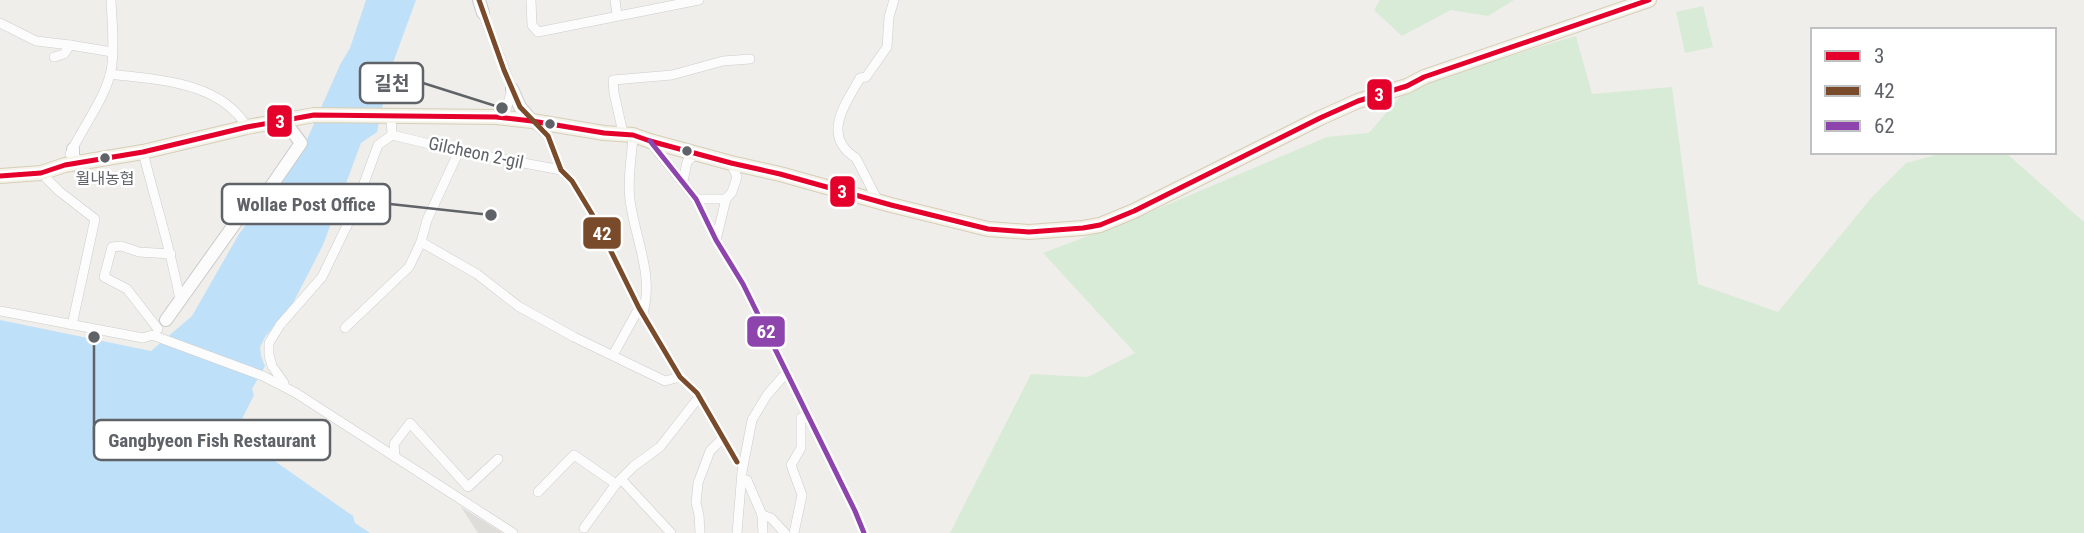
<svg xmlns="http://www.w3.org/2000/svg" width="2084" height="533" viewBox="0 0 2084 533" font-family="'Roboto Condensed','Noto Sans KR',sans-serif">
<rect width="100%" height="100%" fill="#efeeea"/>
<polygon fill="#dfddda" points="461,507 503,533 478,533"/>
<g fill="#d8ebd6">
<polygon points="1380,0 1514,0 1488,16 1451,10 1402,36 1374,10"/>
<polygon points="1703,6 1713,47 1685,53 1676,12"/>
<polygon points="1576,36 1592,94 1672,87 1698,284 1778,312 1871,198 1906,163 1947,152 2005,152 2084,222 2084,533 950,533 1031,374 1088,377 1135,353 1043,253 1141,216 1327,137 1369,133 1409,86"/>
</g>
<polygon fill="#bfe0f9" points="366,0 416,0 390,71 377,132 361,143 323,245 293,303 265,337 260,347 261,356 265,366 252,389 254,395 240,423 251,431 246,441 353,516 355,523 370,533 0,533 0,320 151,351 192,316 239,234 305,144 340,65 350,48"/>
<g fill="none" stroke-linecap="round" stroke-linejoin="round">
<defs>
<g id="street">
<polyline points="531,0 532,25 538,32 699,0"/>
<polyline points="615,0 617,15"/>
<polyline points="483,13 512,89 506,110 498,116"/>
<polyline points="0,23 36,41 70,45"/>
<polyline points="54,57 64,54 70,45 112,52"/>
<path d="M110,74C157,80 220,81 247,127"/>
<polyline points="533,122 548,136 561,170 572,181 595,219 639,308 680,377 697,393 737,462"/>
<polyline points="623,133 614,93 613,80 672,75 723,61 750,59"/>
<polyline points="392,135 459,151 561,170"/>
<path d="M633,135C632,156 627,180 630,200C635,239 654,274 643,313"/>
<polyline points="651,143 696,199 716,240 743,284 855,511 864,533"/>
<path d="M143,152C155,201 171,250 180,300"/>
<path d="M70,154C82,128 105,99 111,71C115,48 112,23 111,0"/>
<polyline points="41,173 59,191 95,219 72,325"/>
<polyline points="683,181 687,162 696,153"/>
<polyline points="696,199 726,199"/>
<path d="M878,201L856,158C821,136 845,105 860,78L866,77L887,47L889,17L894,0"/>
<polyline points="716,240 726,199 732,192 737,177 731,163"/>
<polyline points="421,242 477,274 518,306 574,337 665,381 680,377"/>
<polyline points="0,311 143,338 152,335 263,376 296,393 513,533"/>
<polyline points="345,328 409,267 421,242 427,220 459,151"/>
<polyline points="158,329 127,289 104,277 112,247 121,246 139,252 171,254"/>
<polyline points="613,355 639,308"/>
<polyline points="284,383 272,366 269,355 269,343 280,325 322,277 353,213 378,145 392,135 391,117"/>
<polyline points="395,457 394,444 410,423 468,487 498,459"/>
<polyline points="621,479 671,533"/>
<polyline points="747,480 762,515 763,533"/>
<polyline points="616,484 634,466 660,447 699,397"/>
<polyline points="538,492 574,455 616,484 584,528"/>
<polyline points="762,515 771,518 785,533"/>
<polyline points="700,533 699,515 696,503 698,483 710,451 722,439"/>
<polyline points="737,533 742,472 752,420 767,395 787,372"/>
<polyline points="794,533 802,495 791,465 801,448 801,418 807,413"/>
</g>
<g id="secondary">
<polyline points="479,0 483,13"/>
<polyline points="512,89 520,107 532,121"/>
<polyline points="73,149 73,158 81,163"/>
<polyline points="166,320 236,222 270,188 301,143 283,119"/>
</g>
<polyline id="primary" points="0,176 41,173 65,165 143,152 247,127 314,115 496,117 532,121 604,133 633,135 650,141 731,163 780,174 891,205 988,229 1029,232 1083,228 1100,225 1134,211 1320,118 1358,101 1407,86 1424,77 1649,0"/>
</defs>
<use href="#street" stroke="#cbcccc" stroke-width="10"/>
<use href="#secondary" stroke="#cacacb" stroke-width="14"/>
<use href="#primary" stroke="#d7ceb8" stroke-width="16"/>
<use href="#street" stroke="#fdfcfc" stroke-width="9"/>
<use href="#secondary" stroke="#fdfcfc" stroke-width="12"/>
<use href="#primary" stroke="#f4f2e9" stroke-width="14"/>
<defs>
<polyline id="bus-1" points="0,176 41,173 65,165 143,152 247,127 314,115 496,117 532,121 604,133 633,135 650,141 731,163 780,174 891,205 988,229 1029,232 1083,228 1100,225 1134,211 1320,118 1358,101 1407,86 1424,77 1649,0"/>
<polyline id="bus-2" points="479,0 504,70 520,107 548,136 561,170 572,181 595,219 639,308 680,377 697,393 737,462"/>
<polyline id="bus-3" points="650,141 696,199 716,240 743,284 855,511 864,533"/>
</defs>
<use href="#bus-1" stroke="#fff" stroke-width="10"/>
<use href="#bus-2" stroke="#fff" stroke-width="10"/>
<use href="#bus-3" stroke="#fff" stroke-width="10"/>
<use href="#bus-1" stroke="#e4002b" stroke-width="5"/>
<use href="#bus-2" stroke="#7a4b2a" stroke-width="5"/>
<use href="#bus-3" stroke="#8e44ad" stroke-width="5"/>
</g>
<g fill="#5f6368" stroke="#fff" stroke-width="2.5">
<circle cx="550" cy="124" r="6"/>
<circle cx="687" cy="151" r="6"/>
<circle cx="105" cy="158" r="6"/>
</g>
<g text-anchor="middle" stroke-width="5" stroke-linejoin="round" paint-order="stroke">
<g font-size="16" fill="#5f6368" stroke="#fff">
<text x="105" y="184">월내농협</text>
</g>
<g font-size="18" fill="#5f6368" stroke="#fff">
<text transform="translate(476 153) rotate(12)" y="6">Gilcheon 2-gil</text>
</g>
</g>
<path fill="none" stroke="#5f6368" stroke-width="2.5" d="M502 108L423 83M491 215L390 204M94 337L94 440"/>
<g fill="#5f6368" stroke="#fff" stroke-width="2.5">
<circle cx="502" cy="108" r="7"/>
<circle cx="491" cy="215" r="7"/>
<circle cx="94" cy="337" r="7"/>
</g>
<g fill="#fff" stroke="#5f6368" stroke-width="2.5">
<rect x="360" y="63" width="63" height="40" rx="7"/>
<rect x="222" y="184" width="168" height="40" rx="7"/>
<rect x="94" y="420" width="236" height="40" rx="7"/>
</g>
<g font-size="19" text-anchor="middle" font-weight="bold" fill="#5f6368">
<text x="392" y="90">길천</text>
<text x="306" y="211">Wollae Post Office</text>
<text x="212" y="447">Gangbyeon Fish Restaurant</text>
</g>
<g stroke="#fff" stroke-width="2.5">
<rect x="1366" y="78" width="27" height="33" rx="7" fill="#e4002b"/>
<rect x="266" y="104" width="27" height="34" rx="7" fill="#e4002b"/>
<rect x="829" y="175" width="27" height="33" rx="7" fill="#e4002b"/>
<rect x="582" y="216" width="40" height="34" rx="7" fill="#7a4b2a"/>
<rect x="746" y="315" width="40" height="33" rx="7" fill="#8e44ad"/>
</g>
<g font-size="19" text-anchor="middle" font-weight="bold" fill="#fff">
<text x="1379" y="101">3</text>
<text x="280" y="128">3</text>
<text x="842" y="198">3</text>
<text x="602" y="240">42</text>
<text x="766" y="338">62</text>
</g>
<rect x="1811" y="28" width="245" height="126" fill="#ffffff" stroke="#bfc1c3" stroke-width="2"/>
<rect x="1825" y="51" width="35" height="10" fill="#e4002b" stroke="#bfc1c3" stroke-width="2"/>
<text x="1874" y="63" font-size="21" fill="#5f6368">3</text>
<rect x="1825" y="86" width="35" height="10" fill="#7a4b2a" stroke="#bfc1c3" stroke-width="2"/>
<text x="1874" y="98" font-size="21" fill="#5f6368">42</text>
<rect x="1825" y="121" width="35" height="10" fill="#8e44ad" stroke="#bfc1c3" stroke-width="2"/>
<text x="1874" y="133" font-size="21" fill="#5f6368">62</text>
</svg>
